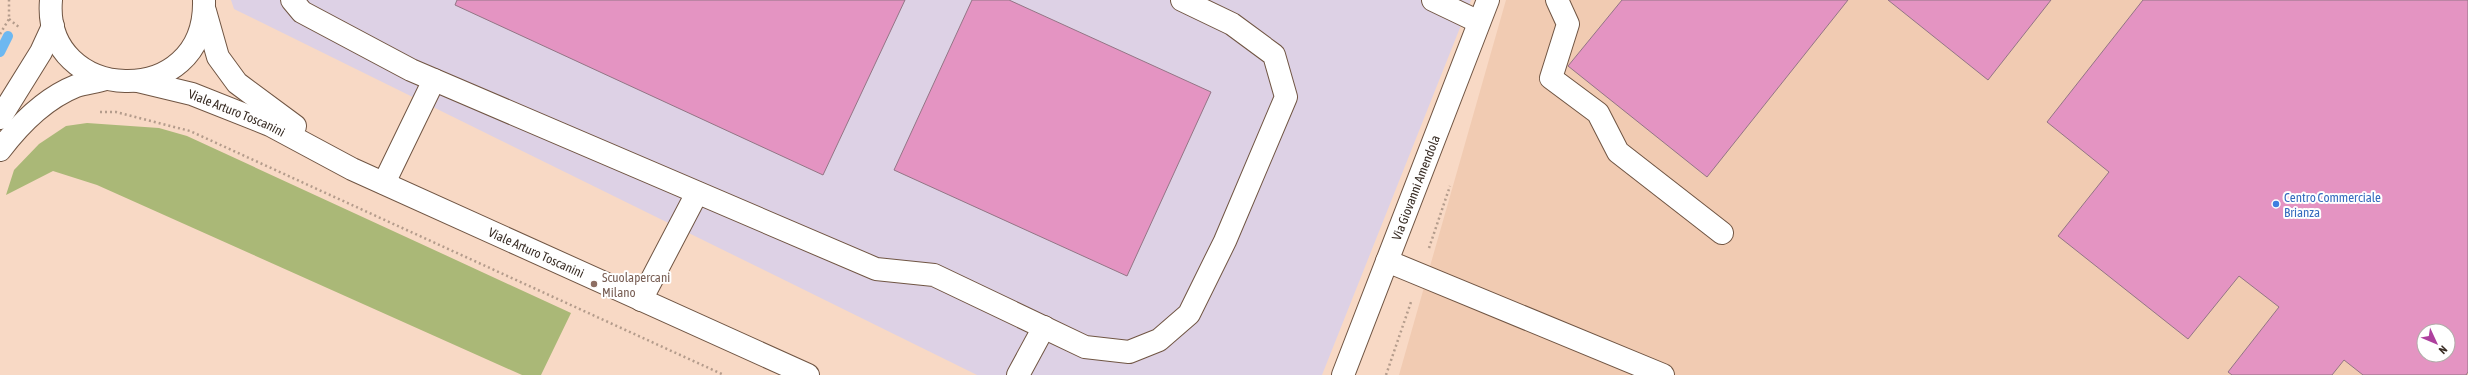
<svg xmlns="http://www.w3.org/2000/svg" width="2468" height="375" viewBox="0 0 2468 375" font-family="'Asap Condensed',sans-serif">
<rect width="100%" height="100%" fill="#f8d9c5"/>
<path fill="#f1cbb2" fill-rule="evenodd" d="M1506,0H2468V375H1399ZM2424,331H2448V355H2424Z"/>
<polygon fill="#ddd1e5" points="231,0 1471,0 1322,375 977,375 234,9"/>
<polygon fill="#aab877" points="87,123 159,128 187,136 571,313 541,375 522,375 97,185 53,171 6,195 14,170 39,144 66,126"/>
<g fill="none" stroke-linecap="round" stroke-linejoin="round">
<polyline stroke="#6db8f1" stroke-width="10" points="0,52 8,36"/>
</g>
<g fill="#e494c2" stroke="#937585" fill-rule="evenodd">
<polygon points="457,0 905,0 823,175 455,5"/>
<polygon points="972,0 1009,0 1211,92 1127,276 894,170"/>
<polygon points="1622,0 1848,0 1707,177 1568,66"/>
<polygon points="1888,0 2051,0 1988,80"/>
<path d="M2143,0H2468V372L2466,375H2363L2344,360L2332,375H2232L2228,372L2279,307L2239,276L2188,339L2058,236L2109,172L2047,122ZM2424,331H2448V355H2424Z"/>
</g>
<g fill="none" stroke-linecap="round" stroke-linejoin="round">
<defs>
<g id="minor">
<polyline points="292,0 302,12 411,70 876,269 934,275 1085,347 1129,352 1159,340 1189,314 1225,241 1286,97 1274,55 1232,24 1182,0"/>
<polyline points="1433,0 1479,22"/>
<polyline points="1557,0 1568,24 1551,78 1598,113 1618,152 1722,233"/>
<polyline points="205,11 218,57 237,83 295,126"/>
<path id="s1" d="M138,81L192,94L270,125L352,169L808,375"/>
<polyline points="384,183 434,80"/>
<polyline points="1387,261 1663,375"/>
<polyline points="641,300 697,193"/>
<polyline points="1018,375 1044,327"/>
<path id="s2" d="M1343,375L1488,0"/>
</g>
<g id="major">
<path d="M51,0C42,104 207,112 204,0"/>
<polyline points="0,118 41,52 53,26"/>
<path d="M0,150C19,125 46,98 76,86C85,83 96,82 106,79"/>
</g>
</defs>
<use href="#minor" stroke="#705543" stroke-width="24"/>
<use href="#major" stroke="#705543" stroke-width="24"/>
<g stroke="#b49c8c" stroke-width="2.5" stroke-dasharray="2 3" stroke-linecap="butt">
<polyline points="9,19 20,28"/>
<polyline points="0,34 9,19 9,0"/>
<polyline points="100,112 116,112 190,131 724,375"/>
<polyline points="1429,248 1450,186"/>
<polyline points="1386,375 1411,302"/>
</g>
<use href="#minor" stroke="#fff" stroke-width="22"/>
<use href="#major" stroke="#fff" stroke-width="22"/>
</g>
<circle fill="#3f7fe0" stroke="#fff" stroke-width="1.5" cx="2276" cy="204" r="4"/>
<circle fill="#8d6e63" stroke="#fff" stroke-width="1.5" cx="594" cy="284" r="4"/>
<g text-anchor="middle" stroke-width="4" stroke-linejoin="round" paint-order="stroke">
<g font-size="13" fill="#392d25" stroke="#fff">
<text dy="5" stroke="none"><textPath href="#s1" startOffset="104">Viale Arturo Toscanini</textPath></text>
<text dy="5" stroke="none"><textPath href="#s2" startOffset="201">Via Giovanni Amendola</textPath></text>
<text dy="5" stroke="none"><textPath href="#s1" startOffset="435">Viale Arturo Toscanini</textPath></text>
</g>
<g font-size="13" fill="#366cbe" stroke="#fff" text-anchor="start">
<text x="2284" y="202">Centro Commerciale<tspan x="2284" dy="15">Brianza</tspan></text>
</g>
<g font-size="13" fill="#785e54" stroke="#fff" text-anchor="start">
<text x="602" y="282">Scuolapercani<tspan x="602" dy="15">Milano</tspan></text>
</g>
</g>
<g transform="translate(2436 343) rotate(134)"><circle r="19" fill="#ffffff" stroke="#b0aba8"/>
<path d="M0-3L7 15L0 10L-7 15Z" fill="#ae409e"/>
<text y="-6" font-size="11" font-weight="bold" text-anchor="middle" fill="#392d25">N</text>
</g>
</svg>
